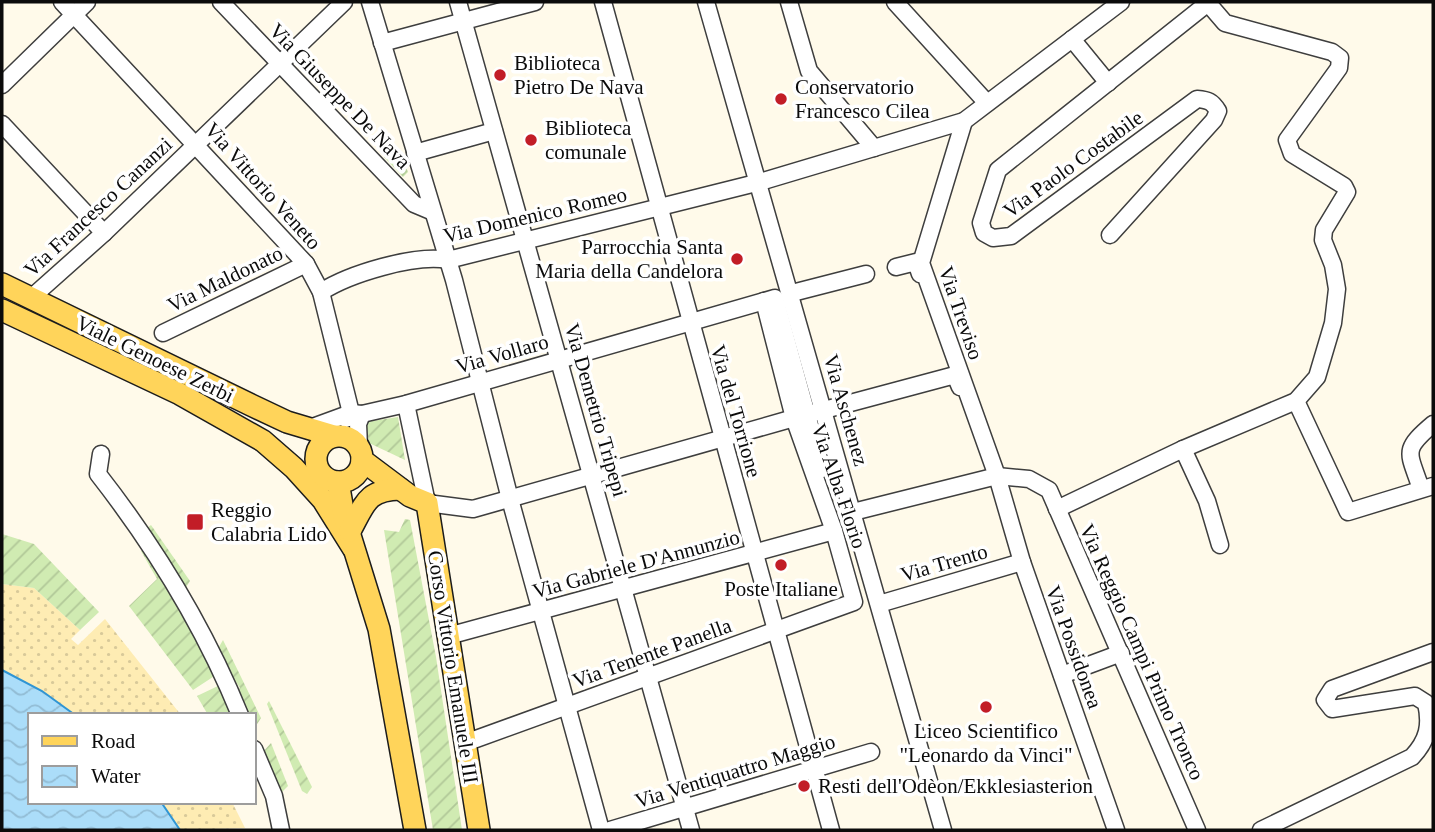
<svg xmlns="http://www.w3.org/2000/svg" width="1435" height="832" viewBox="0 0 1435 832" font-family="'Times New Roman',serif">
<defs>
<pattern id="sand-dots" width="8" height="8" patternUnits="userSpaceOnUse" patternTransform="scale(1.75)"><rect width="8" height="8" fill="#feecb3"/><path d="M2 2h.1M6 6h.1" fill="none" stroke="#d8c999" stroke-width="1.8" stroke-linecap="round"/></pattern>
<pattern id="garden-furrows" width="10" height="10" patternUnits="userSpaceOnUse" patternTransform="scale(1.75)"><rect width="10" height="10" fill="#d0ebb2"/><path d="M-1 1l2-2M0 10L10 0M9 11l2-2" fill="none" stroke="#b1c898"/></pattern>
<pattern id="water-waves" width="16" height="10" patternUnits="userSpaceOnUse" patternTransform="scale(1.75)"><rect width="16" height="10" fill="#abddf9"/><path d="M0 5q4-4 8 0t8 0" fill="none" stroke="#92bcd4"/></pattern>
</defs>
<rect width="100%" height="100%" fill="#fffaea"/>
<g fill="url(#sand-dots)">
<polygon points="2,584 34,588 80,630 71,639 78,645 105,619 181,715 71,715 2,672"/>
<polygon points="159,802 232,802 245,828 180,830"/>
</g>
<g fill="url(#garden-furrows)">
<polygon points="398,148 408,172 403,177 384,157"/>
<polygon points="398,417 405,460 369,443 366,422"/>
<polygon points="405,519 410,520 436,657 462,830 433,830 384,530 399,532"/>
<polygon points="151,525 190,581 183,592 147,528"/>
<polygon points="2,534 34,544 99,612 80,630 34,588 2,584"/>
<polygon points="146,549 216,675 193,690 129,606 157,579 141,551"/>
<polygon points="223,640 261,718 254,729 254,715 246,715 236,691 240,688 216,652"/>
<polygon points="220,685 233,715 208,715 197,696"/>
<polygon points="269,701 312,787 307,794 302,791 267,704"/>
<polygon points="271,743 288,786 279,795 262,753"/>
</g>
<polygon fill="url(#water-waves)" stroke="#2f95d4" stroke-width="2" points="2,670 42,691 75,715 30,715 30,802 161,802 180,830 2,830"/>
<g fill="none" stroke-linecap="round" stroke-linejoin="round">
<defs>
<g id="minor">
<polyline points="62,2 306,264 321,292 351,413 346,419"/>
<polyline points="221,2 414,204 433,212"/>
<polyline points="370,2 454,280 510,499 601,830"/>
<polyline points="458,2 691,830"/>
<polyline points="603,2 831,830"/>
<polyline points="706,2 943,830"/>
<polyline points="789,2 809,71 874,148"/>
<polyline points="895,2 987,103"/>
<polyline points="1072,39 1108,83"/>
<polyline points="382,43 535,2"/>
<polyline points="2,85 87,2"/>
<polyline points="964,121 921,263 997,476 1022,562 1116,830"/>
<polyline points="2,124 104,233"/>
<polyline points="415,153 494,131"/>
<path d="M1110,235L1214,120L1218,111C1212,101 1208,100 1197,99L1011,236L993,238L984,233L981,223L998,170L1208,3"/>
<polyline points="896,267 916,262 920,274"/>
<path d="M321,292C349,274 414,254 448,260L760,182L964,121L1121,2"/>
<polyline points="792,293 866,274"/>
<polyline points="31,298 104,233 344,2"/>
<polyline points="163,333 306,264"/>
<polyline points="1296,401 1348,512 1433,486"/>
<polyline points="406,404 427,503 473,509 794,418"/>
<polyline points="813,413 955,375 960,387"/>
<polyline points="310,428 351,413 362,414 406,404 775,298 822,469"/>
<polyline points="359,446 358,424 362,414"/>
<polyline points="1183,449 1207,501 1220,545"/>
<path d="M101,454L98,474C155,547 205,629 240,715"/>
<path d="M1421,489C1409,452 1401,451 1433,424"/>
<polyline points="1057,509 1183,449 1296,401 1317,377 1333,323 1337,289 1333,265 1323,240 1324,230 1347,192 1344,186 1292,154 1287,140 1339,68 1340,58 1332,52 1225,23 1207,2"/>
<polyline points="853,512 997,476 1029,479 1049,490 1197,830"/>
<polyline points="879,604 1022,562"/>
<polyline points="448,636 834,531"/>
<polyline points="1062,675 1121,653"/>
<polyline points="465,743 854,602 834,531 794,418 764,301"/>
<polyline points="254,749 274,796 281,830"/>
<polyline points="610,830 871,752"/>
<path d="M1261,830L1412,757C1428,740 1431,725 1426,703L1415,696L1332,709L1325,700L1332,689L1433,652"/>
</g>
<g id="major">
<polyline points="2,284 251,405 287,422 334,436"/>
<polyline points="2,310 180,394 263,441 294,468 323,500 353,548"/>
<circle cx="339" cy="459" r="23"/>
<polyline points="362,460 410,496 427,503 479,830"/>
<polyline points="338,482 344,516 379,629 415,830"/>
<path d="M350,531C365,504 366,490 400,489"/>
</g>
</defs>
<use href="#minor" stroke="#3e3e3e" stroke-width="19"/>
<use href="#major" stroke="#1c1c1c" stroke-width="24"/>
<use href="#minor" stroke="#fff" stroke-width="16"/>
<use href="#major" stroke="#ffd45a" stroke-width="21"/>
</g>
<g fill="#c21d27" stroke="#fff" stroke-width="2.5">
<circle cx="500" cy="75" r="7"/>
<circle cx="781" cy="99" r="7"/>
<circle cx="531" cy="140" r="7"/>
<circle cx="737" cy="259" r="7"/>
<rect x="186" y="513" width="18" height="18" rx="3.5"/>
<circle cx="781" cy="565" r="7"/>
<circle cx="986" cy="707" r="7"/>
<circle cx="804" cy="786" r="7"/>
</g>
<g text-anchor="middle" stroke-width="7" stroke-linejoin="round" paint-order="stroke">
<g font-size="21" fill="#0b0b0b" stroke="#fff" text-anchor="start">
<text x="514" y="70">Biblioteca<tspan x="514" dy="24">Pietro De Nava</tspan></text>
<text x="795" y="94">Conservatorio<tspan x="795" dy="24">Francesco Cilea</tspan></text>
<text x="545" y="135">Biblioteca<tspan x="545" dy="24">comunale</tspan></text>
<text x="723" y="254" text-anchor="end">Parrocchia Santa<tspan x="723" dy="24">Maria della Candelora</tspan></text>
<text x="211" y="517">Reggio<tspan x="211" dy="24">Calabria Lido</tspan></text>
<text x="781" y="596" text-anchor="middle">Poste Italiane</text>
<text x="986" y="738" text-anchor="middle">Liceo Scientifico<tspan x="986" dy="24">"Leonardo da Vinci"</tspan></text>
<text x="818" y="793">Resti dell'Odèon/Ekklesiasterion</text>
</g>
<g font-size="21" fill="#0b0b0b" stroke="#fff">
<text transform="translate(340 96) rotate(46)" y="7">Via Giuseppe De Nava</text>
<text transform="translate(1073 164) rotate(-36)" y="7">Via Paolo Costabile</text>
<text transform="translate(263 186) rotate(48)" y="7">Via Vittorio Veneto</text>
<text transform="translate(98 207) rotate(-43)" y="7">Via Francesco Cananzi</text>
<text transform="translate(535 215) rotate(-13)" y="7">Via Domenico Romeo</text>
<text transform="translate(225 279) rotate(-26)" y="7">Via Maldonato</text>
<text transform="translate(961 313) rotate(71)" y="7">Via Treviso</text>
<text transform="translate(502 354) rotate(-16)" y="7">Via Vollaro</text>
<text transform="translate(155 359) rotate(26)" y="7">Viale Genoese Zerbi</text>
<text transform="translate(596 410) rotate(74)" y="7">Via Demetrio Tripepi</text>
<text transform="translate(846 410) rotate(74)" y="7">Via Aschenez</text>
<text transform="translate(736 411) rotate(74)" y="7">Via del Torrione</text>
<text transform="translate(839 486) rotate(71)" y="7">Via Alba Florio</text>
<text transform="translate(944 563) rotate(-16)" y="7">Via Trento</text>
<text transform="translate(636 564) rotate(-15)" y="7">Via Gabriele D'Annunzio</text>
<text transform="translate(1074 647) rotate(70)" y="7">Via Possidonea</text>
<text transform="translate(1142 652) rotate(66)" y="7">Via Reggio Campi Primo Tronco</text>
<text transform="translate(652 653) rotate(-20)" y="7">Via Tenente Panella</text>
<text transform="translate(453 667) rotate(81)" y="7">Corso Vittorio Emanuele III</text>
<text transform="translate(735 771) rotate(-17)" y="7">Via Ventiquattro Maggio</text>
</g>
</g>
<rect width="1435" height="832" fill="none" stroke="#0b0b0b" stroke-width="7"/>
<rect x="28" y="713" width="228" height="91" fill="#ffffff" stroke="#9d9d9d" stroke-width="2"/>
<rect x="42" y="736" width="35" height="10" fill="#ffd45a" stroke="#9d9d9d" stroke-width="2"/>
<text x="91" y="748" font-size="21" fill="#0b0b0b">Road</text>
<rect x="42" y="766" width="35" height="21" fill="url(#water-waves)" stroke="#9d9d9d" stroke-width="2"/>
<text x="91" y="783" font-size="21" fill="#0b0b0b">Water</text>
</svg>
